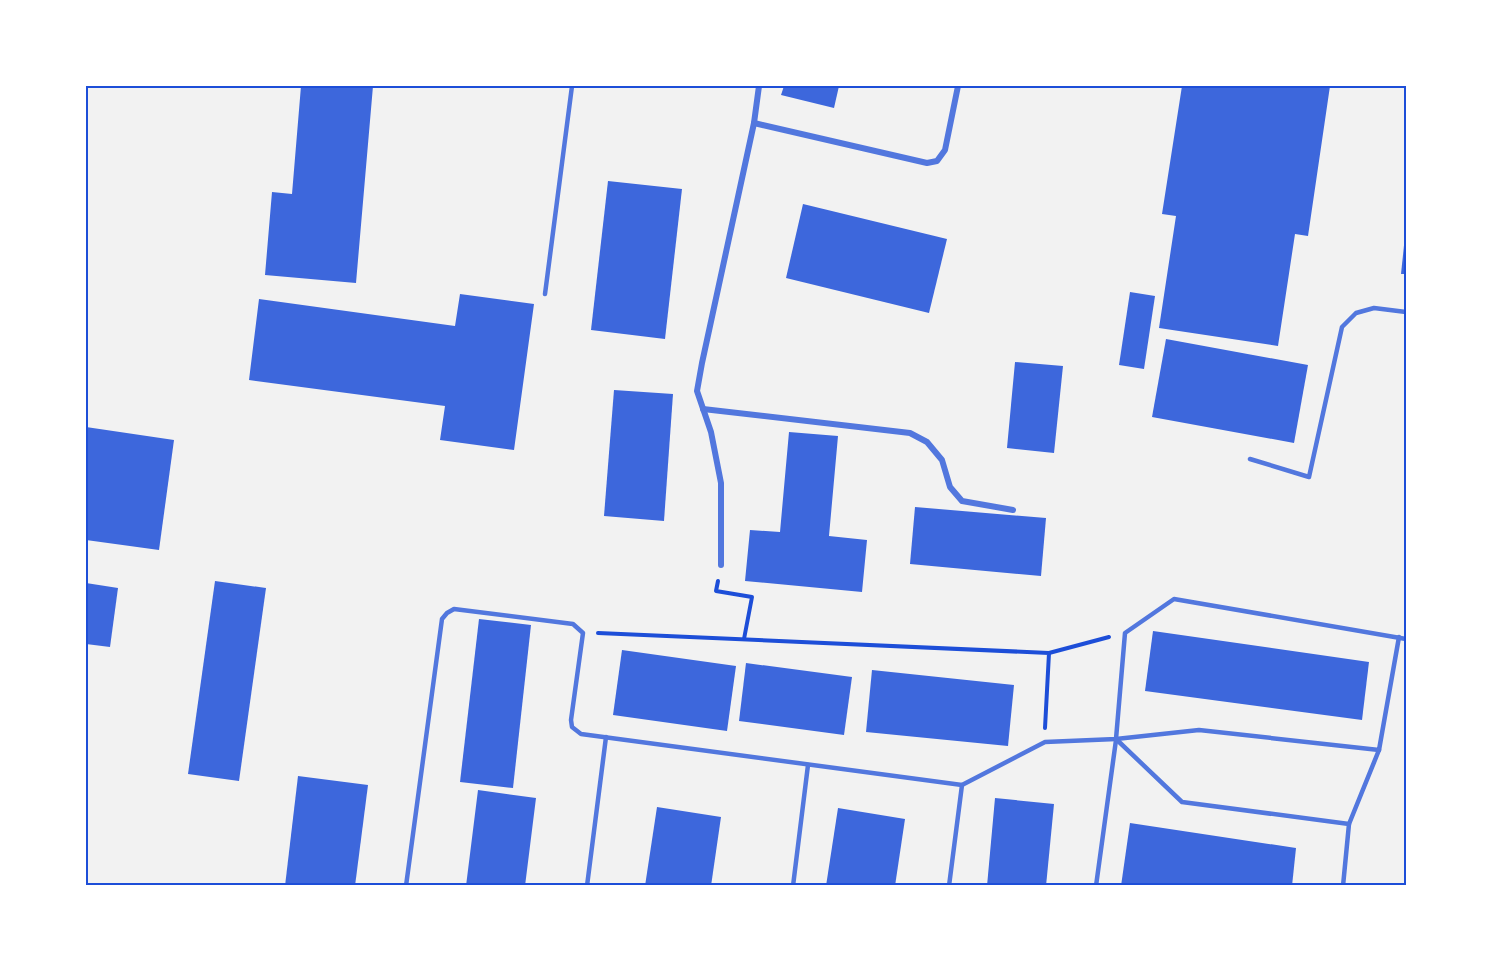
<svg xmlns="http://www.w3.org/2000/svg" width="1492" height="971" viewBox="0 0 1492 971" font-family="'PT Serif',serif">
<rect width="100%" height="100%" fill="#f2f2f2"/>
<g fill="#3d67dc">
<polygon points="301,86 373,86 356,283 265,275 272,192 292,194"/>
<polygon points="784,86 839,86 834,108 781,95"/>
<polygon points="1182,86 1330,86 1308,236 1295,234 1278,346 1159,328 1176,216 1162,214"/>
<polygon points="608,181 682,189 665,339 591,330"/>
<polygon points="803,204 947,239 929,313 786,278"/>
<polygon points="1405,236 1406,237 1406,274 1401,274"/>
<polygon points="1130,292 1155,296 1144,369 1119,365"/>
<polygon points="460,294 534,304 514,450 440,440 445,406 249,380 259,299 455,326"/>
<polygon points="1166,339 1308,365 1294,443 1152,417"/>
<polygon points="1015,362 1063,366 1054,453 1007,448"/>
<polygon points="614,390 673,394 664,521 604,516"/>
<polygon points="86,427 174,440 159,550 86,540"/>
<polygon points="789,432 838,436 829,536 867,540 862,592 745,581 750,530 780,532"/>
<polygon points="915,507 1046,518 1041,576 910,564"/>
<polygon points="215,581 266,588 239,781 188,774"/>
<polygon points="86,583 118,588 110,647 86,644"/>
<polygon points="479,619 531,625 513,788 460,782"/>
<polygon points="1153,631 1369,662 1362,720 1145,691"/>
<polygon points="622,650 736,666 727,731 613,715"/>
<polygon points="746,663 852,677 844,735 739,721"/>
<polygon points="872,670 1014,685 1008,746 866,732"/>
<polygon points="298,776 368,785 355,886 285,886"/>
<polygon points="478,790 536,798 525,886 466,886"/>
<polygon points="995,798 1054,804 1046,886 987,886"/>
<polygon points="657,807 721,817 711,886 645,886"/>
<polygon points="838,808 905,819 895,886 826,886"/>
<polygon points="1130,823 1296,848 1292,886 1121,886"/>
</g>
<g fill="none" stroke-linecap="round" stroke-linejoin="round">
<g stroke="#1d4ed8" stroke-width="4">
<polyline points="718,581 716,591 752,597 744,639"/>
<polyline points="598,633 1049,653 1045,728"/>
<polyline points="1049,653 1109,637"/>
</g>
<g stroke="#5277de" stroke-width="4.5">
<polyline points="545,294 572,86"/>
<polyline points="1250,459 1309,477 1342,327 1356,313 1374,308 1406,312"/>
<polyline points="962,785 1045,742 1116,739 1199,730 1379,750 1399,637"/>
<polyline points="1349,824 1379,750"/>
<polyline points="406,886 442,619 447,613 454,609 573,624 583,633 571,720 572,727 581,734 962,785 949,886"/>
<polyline points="587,886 606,737"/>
<polyline points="793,886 808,765"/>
<polyline points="1096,886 1116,740"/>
<polyline points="1343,886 1349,824 1182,802 1116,739 1125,633 1174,599 1406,639"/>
</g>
<g stroke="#5277de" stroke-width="6">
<polyline points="754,123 927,163 937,161 945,150 958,86"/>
<polyline points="703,409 910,433 927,442 942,460 950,487 962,501 1013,510"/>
<polyline points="721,565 721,483 711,432 697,391 702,363 754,123 759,86"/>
</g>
</g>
<rect width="1492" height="971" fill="none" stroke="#ffffff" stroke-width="174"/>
<rect x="87" y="87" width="1318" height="797" fill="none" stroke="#1d4ed8" stroke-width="2"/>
</svg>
